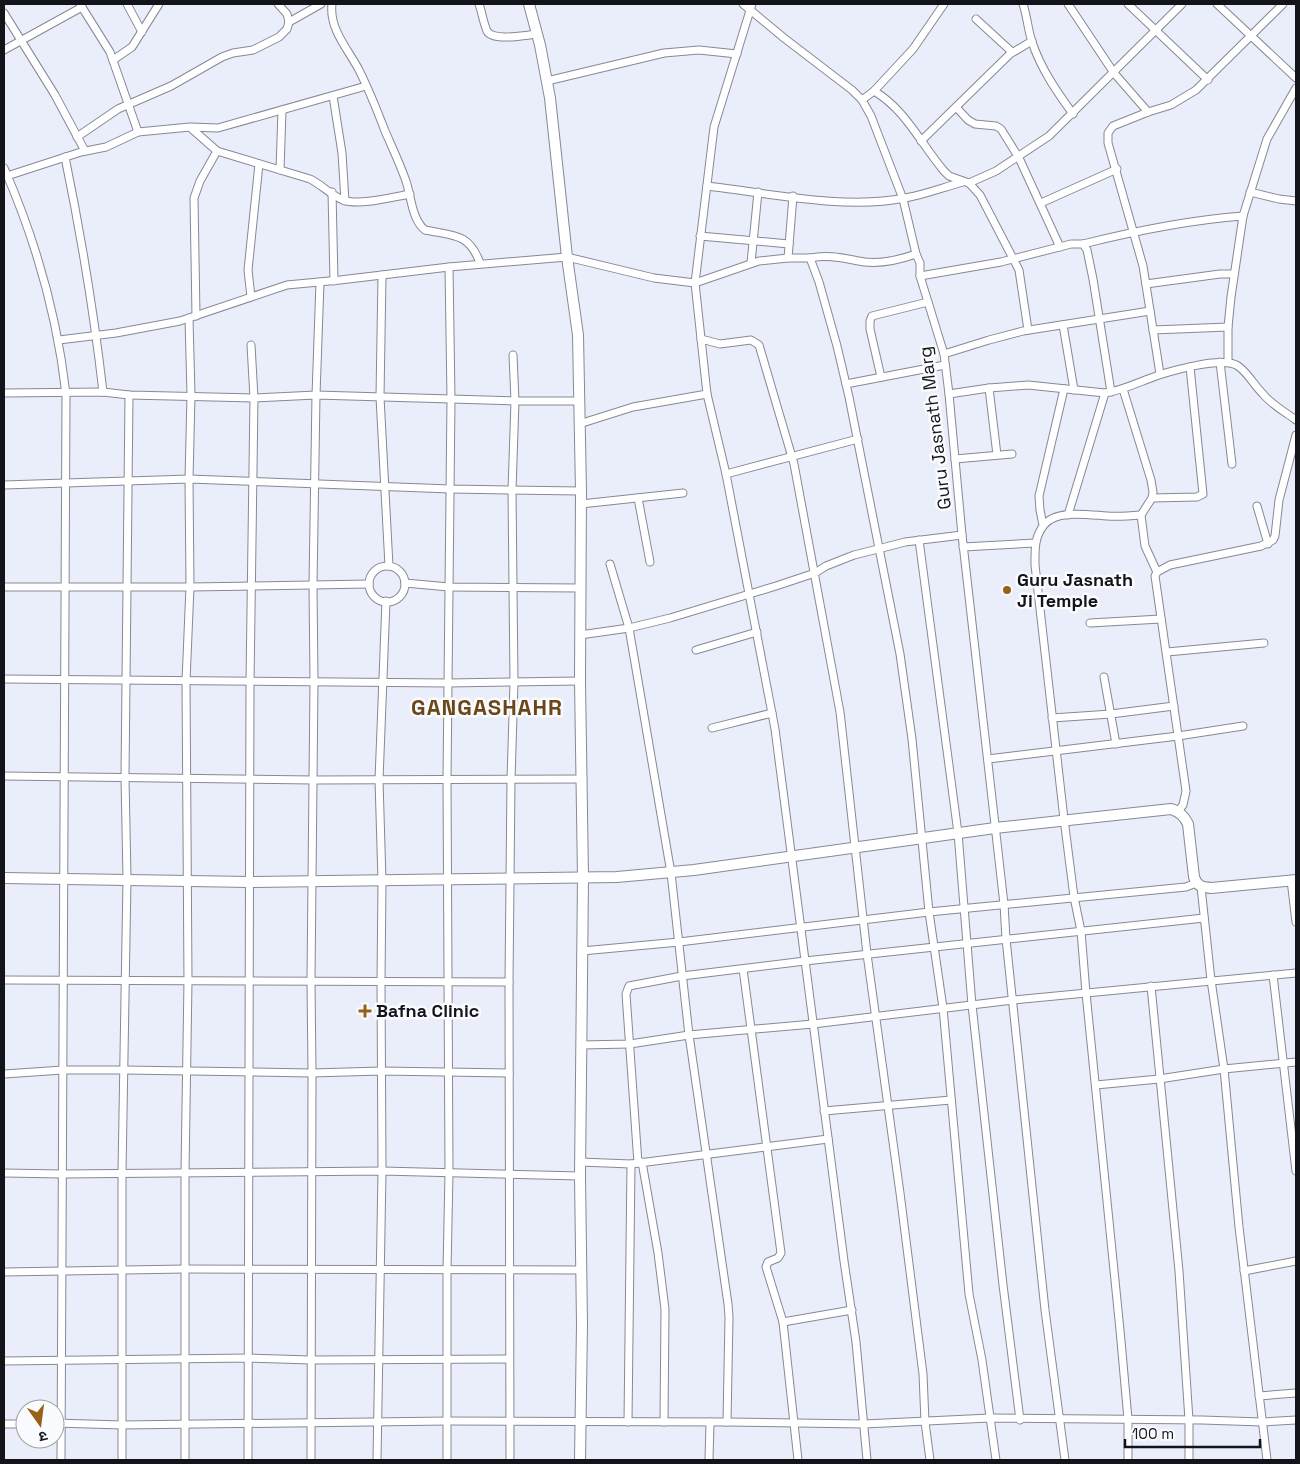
<svg xmlns="http://www.w3.org/2000/svg" width="1300" height="1464" viewBox="0 0 1300 1464" font-family="'Space Grotesk','Noto Sans Devanagari',sans-serif">
<rect width="100%" height="100%" fill="#eaeefa"/>
<g fill="none" stroke-linecap="round" stroke-linejoin="round">
<defs>
<g id="street">
<polyline points="80,4 110,52 138,132"/>
<polyline points="127,4 142,32"/>
<path d="M332,4C329,29 348,49 359,70C369,90 377,110 385,131C392,147 400,164 406,181C411,196 412,220 425,230C454,236 469,233 480,263"/>
<path d="M479,4C482,12 483,22 487,31C493,42 526,35 537,34"/>
<polyline points="743,4 784,38 852,90 862,100 871,116 903,199 916,254 920,263 920,276 944,354 949,394 962,535 1004,904 1006,939 1045,1310 1065,1460"/>
<polyline points="752,4 714,127 695,283 707,394 726,474 775,729 844,1261 856,1342 867,1460"/>
<path d="M1023,4C1027,16 1028,30 1032,42C1041,69 1057,92 1073,114"/>
<polyline points="1068,4 1114,73 1148,112"/>
<polyline points="1128,4 1208,80"/>
<polyline points="1217,4 1296,78"/>
<polyline points="4,13 55,95 85,151"/>
<polyline points="976,19 1012,52"/>
<polyline points="289,22 321,4"/>
<polyline points="4,50 82,7"/>
<polyline points="113,60 132,47 159,4"/>
<polyline points="547,81 664,53 699,50 737,54"/>
<path d="M874,91C905,109 921,144 944,171L949,176L969,183L980,195L1019,270L1028,330"/>
<polyline points="333,96 342,153 345,201"/>
<polyline points="862,100 874,91 913,49 944,4"/>
<polyline points="956,107 968,120 975,124 996,126 1001,129 1019,158 1060,247"/>
<path d="M192,129L217,151L310,179C322,185 331,195 343,200C359,206 393,197 410,194"/>
<polyline points="77,137 118,109 171,86 222,57 233,53 253,50 279,37 287,29 289,22 287,14 278,4"/>
<polyline points="921,141 1010,54 1032,41"/>
<path d="M65,157C81,235 94,313 103,392"/>
<path d="M4,168C36,241 57,315 66,394L61,1460"/>
<polyline points="280,170 282,110"/>
<polyline points="7,176 81,152 106,147 138,132 190,127 218,128 366,86"/>
<polyline points="969,183 996,171 1049,136 1182,4"/>
<path d="M707,186C768,193 845,210 905,198C924,195 944,187 963,182"/>
<polyline points="332,192 334,281"/>
<polyline points="1250,192 1279,199 1296,201"/>
<polyline points="1041,203 1117,169"/>
<polyline points="700,236 789,244"/>
<path d="M1083,244C1135,231 1189,220 1243,216"/>
<polyline points="788,258 793,196"/>
<path d="M810,258C830,254 846,259 865,262C883,264 899,260 916,254"/>
<polyline points="751,263 758,192"/>
<polyline points="382,275 380,397 389,566"/>
<polyline points="920,276 1001,262 1071,244 1083,244 1087,250 1093,279 1111,392"/>
<polyline points="1146,284 1220,274 1234,274"/>
<polyline points="251,297 248,270 259,164"/>
<polyline points="196,316 194,198 200,181 217,151"/>
<polyline points="1063,325 1074,390"/>
<polyline points="1153,330 1228,327"/>
<polyline points="701,339 720,344 751,340 759,345 794,464 840,712 867,954 900,1193 923,1374 925,1422 930,1460"/>
<polyline points="59,340 116,333 180,321 287,285 340,280 449,267 567,257 654,278 695,283 759,261 788,258 810,258 819,282 837,346 849,397 900,654 912,739 929,912 943,1008 969,1294 982,1360 996,1460"/>
<polyline points="944,354 989,340 1023,331 1150,311"/>
<polyline points="1220,362 1232,464"/>
<polyline points="1228,362 1228,327 1231,297 1243,216 1267,139 1296,88"/>
<polyline points="1160,374 1143,266 1108,143 1108,133 1113,126 1148,112 1171,105 1196,90 1283,4"/>
<polyline points="881,377 870,329 870,321 872,316 928,302"/>
<polyline points="846,384 945,365"/>
<polyline points="989,388 997,455"/>
<polyline points="1123,389 1151,480 1153,492 1152,498 1141,515 1145,546 1157,572"/>
<polyline points="4,393 103,392 129,395 254,398 316,395 515,401 578,401"/>
<path d="M949,394L989,388L1028,385L1105,393C1124,390 1141,381 1159,375C1175,370 1224,356 1238,366C1248,373 1254,385 1263,394C1272,405 1285,412 1296,420"/>
<polyline points="579,424 633,407 707,394"/>
<polyline points="955,459 1012,454"/>
<polyline points="726,474 858,439"/>
<polyline points="4,485 189,479 450,489 581,491"/>
<polyline points="638,498 650,562"/>
<polyline points="1152,498 1197,497 1203,494 1190,367"/>
<polyline points="581,504 683,493"/>
<polyline points="1257,506 1268,544"/>
<polyline points="1068,515 1105,393"/>
<polyline points="1043,525 1040,510 1039,496 1064,389"/>
<polyline points="919,540 958,833 972,1005 1003,1285 1020,1420"/>
<polyline points="963,547 1035,543"/>
<polyline points="610,564 629,628 671,873 689,1035 728,1304 729,1317 727,1422"/>
<circle cx="387" cy="584" r="18"/>
<polyline points="405,583 449,587 580,588"/>
<polyline points="4,587 190,587 369,584"/>
<polyline points="1090,623 1161,619"/>
<polyline points="580,635 629,628 670,618 776,586 815,573 826,566 854,555 878,549 905,542 962,535"/>
<polyline points="696,650 757,632"/>
<polyline points="1167,652 1264,643"/>
<polyline points="1104,677 1116,744"/>
<polyline points="4,679 448,683 580,681"/>
<polyline points="1052,718 1111,714 1174,706"/>
<polyline points="712,728 772,713"/>
<polyline points="988,759 1178,736 1243,726"/>
<polyline points="4,776 314,780 583,779"/>
<polyline points="1178,811 1183,805 1186,791 1155,576 1157,572 1170,565 1261,546 1273,540 1275,536 1279,500 1296,435"/>
<polyline points="1291,880 1296,922"/>
<polyline points="1201,887 1211,980 1224,1069 1239,1227 1267,1460"/>
<polyline points="582,951 679,942 929,912 1186,887 1196,883"/>
<polyline points="743,969 781,1253 778,1258 768,1262 766,1267 783,1322 798,1460"/>
<polyline points="1273,975 1296,1171"/>
<polyline points="4,980 509,982"/>
<polyline points="1151,986 1179,1271 1189,1420 1189,1460"/>
<polyline points="581,1045 630,1044 689,1035 813,1024 1013,1000 1296,973"/>
<polyline points="4,1074 63,1070 124,1070 312,1073 381,1071 509,1073"/>
<polyline points="1096,1085 1159,1079 1224,1069 1296,1062"/>
<polyline points="824,1111 951,1100"/>
<polyline points="580,1162 631,1164 828,1139"/>
<polyline points="642,1162 658,1253 665,1309 664,1422"/>
<polyline points="638,1163 626,994 629,986 682,976 805,961 1204,918"/>
<polyline points="4,1173 62,1174 382,1171 580,1176"/>
<polyline points="1244,1271 1296,1261"/>
<polyline points="4,1272 185,1269 582,1270"/>
<polyline points="783,1322 852,1310"/>
<polyline points="4,1361 249,1358 311,1360 509,1359"/>
<polyline points="1259,1396 1296,1393"/>
<polyline points="628,1422 631,1164"/>
<polyline points="55,1423 122,1425 448,1421 727,1422 864,1424 990,1418 1202,1420 1262,1422 1296,1420"/>
<polyline points="4,1424 25,1424"/>
<polyline points="122,1460 122,1173 127,879 125,777 129,395"/>
<polyline points="185,1460 185,1172 188,981 186,681 190,587 189,479 191,395 189,318"/>
<polyline points="248,1460 250,682 254,398 251,345"/>
<polyline points="311,1460 312,1073 311,980 314,682 313,585 316,395 320,282"/>
<polyline points="377,1460 382,1171 381,982 382,881 379,780 386,601"/>
<polyline points="447,1460 447,1270 449,1173 447,780 451,399 449,267"/>
<polyline points="510,1460 509,982 511,780 514,682 512,490 515,401 513,355"/>
<polyline points="709,1460 710,1422"/>
<path d="M1128,1460V1419L1120,1330L1086,993L1081,931L1074,897L1064,819L1035,565C1035,551 1034,537 1044,525C1056,509 1090,515 1107,516C1118,517 1130,516 1141,515"/>
</g>
<g id="secondary">
<polyline points="529,4 540,45 550,98 567,257 578,335 581,491 580,681 583,878 580,1176 582,1324 580,1460"/>
<path d="M4,878L250,882L617,877L694,870L995,828L1171,809C1180,812 1184,816 1188,824L1194,877C1197,886 1201,887 1211,888L1296,880"/>
</g>
</defs>
<use href="#street" stroke="#868995" stroke-width="9"/>
<use href="#secondary" stroke="#868995" stroke-width="12"/>
<use href="#street" stroke="#fff" stroke-width="7"/>
<use href="#secondary" stroke="#fff" stroke-width="10"/>
</g>
<g fill="#976118" stroke="#fafbfe" stroke-width="2">
<circle cx="1007" cy="590" r="5"/>
<path d="M362.5 1003.5h5v5h5v5h-5v5h-5v-5h-5v-5h5z"/>
</g>
<g text-anchor="middle" stroke-width="5" stroke-linejoin="round" paint-order="stroke">
<g font-size="18" fill="#131419" stroke="#fafbfe">
<text transform="translate(935 428) rotate(-97)" y="6">Guru Jasnath Marg</text>
</g>
<g font-size="18" font-weight="bold" fill="#131419" stroke="#fafbfe" text-anchor="start">
<text x="1017" y="586">Guru Jasnath<tspan x="1017" dy="21">Ji Temple</tspan></text>
<text x="376" y="1017">Bafna Clinic</text>
</g>
<g font-size="22" font-weight="bold" letter-spacing="1" fill="#6b4616" stroke="#fafbfe">
<text x="487" y="715">GANGASHAHR</text>
</g>
</g>
<rect width="1300" height="1464" fill="none" stroke="#131419" stroke-width="10"/>
<g transform="translate(40 1424) rotate(166)"><circle r="24" fill="#fafbfe" stroke="#9e9fa2"/>
<path d="M0-4L9 19L0 12L-9 19Z" fill="#976118"/>
<text y="-8" font-size="14" font-weight="bold" text-anchor="middle" fill="#131419">उ</text>
</g>
<path d="M1125 1439v8h135v-8" fill="none" stroke="#131419" stroke-width="2.5"/>
<text x="1132" y="1439" font-size="15" fill="#131419" stroke="#fafbfe" stroke-width="4" paint-order="stroke">100 m</text>
</svg>
